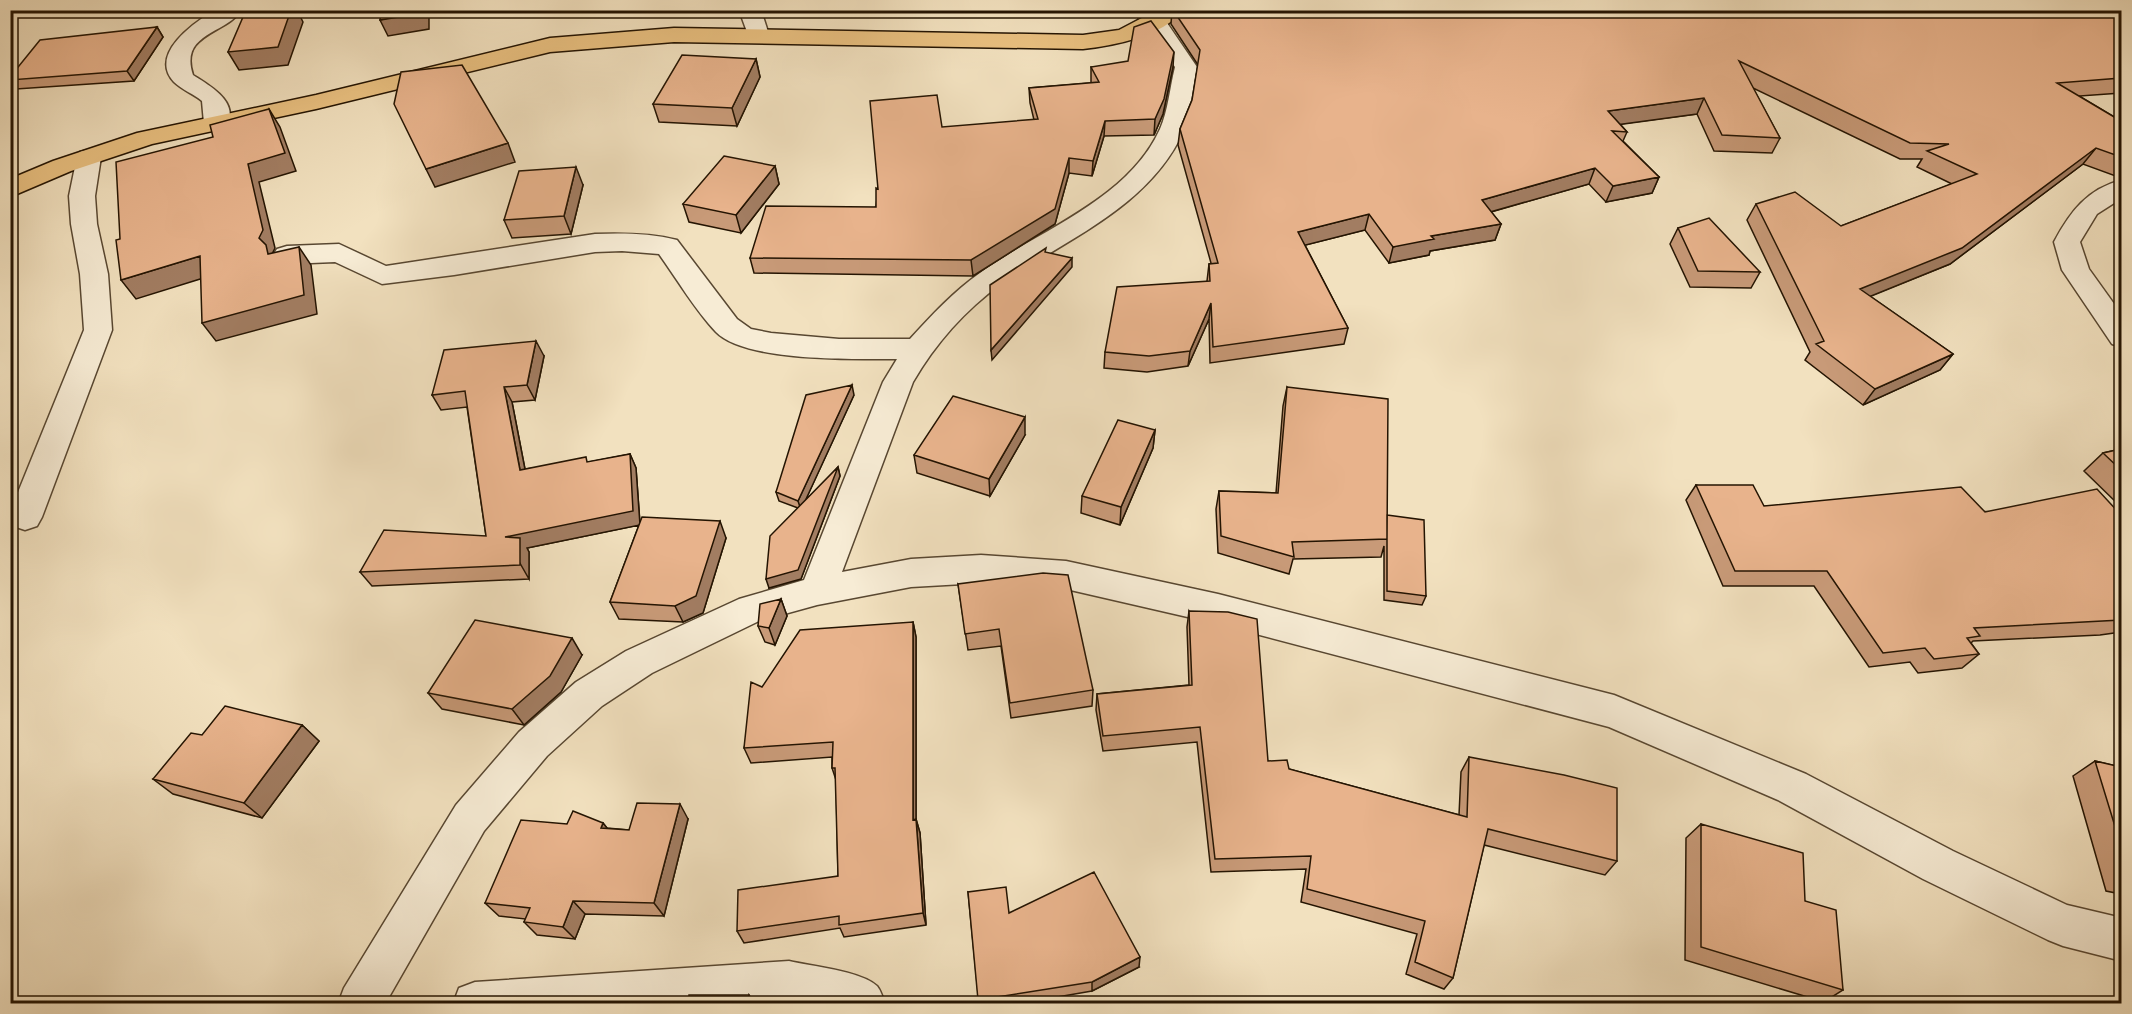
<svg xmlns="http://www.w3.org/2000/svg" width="2132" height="1014" viewBox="0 0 2132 1014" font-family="Cardo,serif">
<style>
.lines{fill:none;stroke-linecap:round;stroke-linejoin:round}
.minor-casing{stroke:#584731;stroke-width:3}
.major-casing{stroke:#241402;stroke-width:3}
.minor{fill:#f7ecd5;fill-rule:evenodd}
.major{fill:#e9c080;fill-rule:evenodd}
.wall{fill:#c89a78;stroke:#241402;stroke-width:1.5}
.shaded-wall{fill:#a27d62;stroke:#241402;stroke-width:1.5}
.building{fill:#e8b38c;stroke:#241402;stroke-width:1.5}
</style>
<rect width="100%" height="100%" fill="#f2e1bf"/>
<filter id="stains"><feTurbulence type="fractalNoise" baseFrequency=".00333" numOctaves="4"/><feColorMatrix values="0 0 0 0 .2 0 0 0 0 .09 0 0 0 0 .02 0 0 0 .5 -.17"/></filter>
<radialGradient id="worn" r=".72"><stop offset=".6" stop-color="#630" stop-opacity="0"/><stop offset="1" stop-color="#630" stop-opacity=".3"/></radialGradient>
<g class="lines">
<g class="minor-casing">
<path id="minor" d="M215,10H242C226,34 179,33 193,75C210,86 242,103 225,128L216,130L207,128L204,123L202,101C194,94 182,90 174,82C148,54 195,22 215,10Z
M739,10H761L769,35L766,40L758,42L750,40Z
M1155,15L1163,17L1197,67C1193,87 1192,112 1184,130C1150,207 1066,239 1001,284C965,310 935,344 913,382L842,572L911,559L981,555L1066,561L1218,594L1614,695L1806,774L1953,851L2067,905L2122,918V961L2063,946L2048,940L1923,879L1778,800L1609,727L1218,624L1066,589L981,583L911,587L817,605L759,621L652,673L602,706L547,756L484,831L385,1004H338L344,988L456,805L519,732L576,682L626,651L739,599L804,580L883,382L897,359C855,359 745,362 716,332C695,310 677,279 659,254L622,251L595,252L454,275L382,284L335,262L287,264L277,261L273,255L277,249L287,246L339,244L386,266L595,234C622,233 650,233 677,240L737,319L751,329L771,333L839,339H910C932,315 953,292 980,273C1039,230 1128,200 1160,129C1168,111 1170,87 1175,67L1144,22L1147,17Z
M89,150L98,152L101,157L95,196L97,224L108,274L112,330L42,517L37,526L25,530L13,526L10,512L84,330L80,274L71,224L69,196L77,157L80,152Z
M2122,180V198L2097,214L2080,242L2089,269L2122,315V347L2112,344L2062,270L2054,242C2070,212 2087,189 2122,180Z
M789,961C811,966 861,971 877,986C881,991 883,998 885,1004H453L459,988L475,982Z"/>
</g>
<g class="major-casing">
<path id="major" d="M1157,10H1182C1165,36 1112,46 1083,49L674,42L550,52L316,109L152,144L71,171L10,197V179L53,161L137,133L316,95L550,38L674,28L1083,35L1119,30Z"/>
</g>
<use href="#minor" class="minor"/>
<use href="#major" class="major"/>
</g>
<path class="wall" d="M1172,10H2121V93L2079,96L2121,121V178L2083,164L1950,264L1870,296L1953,354L1940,370L1863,405L1805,360L1810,352L1747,220L1756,204L1841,226L1952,184L1917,167L1922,159H1900L1753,88L1780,138L1772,153L1714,151L1697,114L1620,124L1627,132L1623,141L1659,177L1652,193L1606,202L1589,184L1491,212L1501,224L1495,240L1430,251L1429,255L1389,263L1365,230L1305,245L1348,328L1344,344L1210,363L1209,319L1188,366L1147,372L1104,368L1105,352L1207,281L1209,264L1211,263L1178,145L1180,129L1192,100L1198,65L1171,24Z
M157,27L163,37L134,81L16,89L10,83V77Z
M756,59L760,77L737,126L659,122L653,104Z
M1091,67H1173L1163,114L1154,135L1104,136L1092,176L1069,173L1055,224L973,276L754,273L750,258L876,207L878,189L1034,120L1030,103L1029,88L1091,83Z
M775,166L779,184L741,233L689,222L683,204Z
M583,185L571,234L512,238L504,220Z
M1678,228L1760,272L1751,288L1690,287L1670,244Z
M544,356L535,400L512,402L525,469L589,462L630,454L636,468L640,523L726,538L703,613L683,622L619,619L610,602L639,525L527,548L529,552V579L372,586L360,572L486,536L467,407L441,410L432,395Z
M1287,387L1387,517L1426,596L1422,605L1384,600V546L1381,557L1293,559L1289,574L1218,553L1216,509L1219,491L1276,493L1283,406Z
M854,395L805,501L838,467L840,476L801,579L769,588L798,508L779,501L776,492Z
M1155,430L1153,448L1120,525L1081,513L1082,496Z
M1025,435L990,496L917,473L914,455Z
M2121,449V507L2084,471L2103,453Z
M1696,485L1764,506L2121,515V632L2100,635L1973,641L1971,643L1979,654L1962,668L1918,673L1910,662L1869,667L1814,586H1723L1686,500Z
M958,584L1093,690L1092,706L1011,718L1001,646L968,650Z
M781,599L787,616L775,645L765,642L758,626Z
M1189,611L1268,761L1289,769L1459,815L1461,772L1469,757L1617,861L1605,875L1484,845L1453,978L1444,989L1406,974L1417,934L1301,902L1306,869L1211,872L1197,742L1103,751L1096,710L1097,694L1189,685L1187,627Z
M913,622L916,637V819L920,833L926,925L844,937L840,928L744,943L737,931L838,876L836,780L832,768V757L751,763L744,748L762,687Z
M582,655L561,692L524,725L442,709L428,693Z
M302,725L319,741L262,818L173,794L153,779Z
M2095,761L2121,767V894L2106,891L2073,776Z
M688,819L664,916L585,914L575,939L537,935L524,922L526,919L499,916L485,903L567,824L603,823L607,828L629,830Z
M1701,824L1805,901L1843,990L1824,1002L1685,960L1686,838Z
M968,892L1009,913L1139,967L1092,991L1017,1004H979Z"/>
<path class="shaded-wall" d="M291,10H297L303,22L288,65L239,70L228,52Z
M422,10H429V29L388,36L380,20Z
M1138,10H1152L1138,18Z
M157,27L163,37L134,81L127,71Z
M1174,52L1173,67L1163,114L1154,135L1155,119Z
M756,59L760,77L737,126L732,108Z
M1704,98L1697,114L1601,127L1608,111Z
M269,109L280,127L296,171L259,182L275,248L272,254H268L259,238L248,164Z
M1105,121L1104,136L1092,176L1093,161Z
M508,143L515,162L435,187L426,169Z
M2096,148L2083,164L1950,264L1849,305L1860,289Z
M1069,158V173L1055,224L973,276L971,260Z
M775,166L779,184L741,233L736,215Z
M576,167L583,185L571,234L564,216Z
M1595,168L1589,184L1476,216L1482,200Z
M1659,177L1652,193L1606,202L1613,186Z
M1369,214L1365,230L1294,248L1298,232Z
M1501,224L1495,240L1430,251L1429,255L1389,263L1393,247L1431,236Z
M299,247L311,265L317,314L216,341L202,323Z
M200,256L213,275L136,299L121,280Z
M1072,258V267L992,360L991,350Z
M1211,303L1209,319L1188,366L1190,351Z
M536,341L544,356L535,400L527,385Z
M1953,354L1940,370L1863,405L1875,389Z
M852,385L854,395L801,510L798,501Z
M504,387L512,402L528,485L520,470Z
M1025,417V435L990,496L989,479Z
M1155,430L1153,448L1120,525L1121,507Z
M630,454L636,468L640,525L527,548L529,552V579L505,537Z
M838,467L840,476L801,579L769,588L766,579Z
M720,521L726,538L703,613L683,622L675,606Z
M781,599L787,616L775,645L769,628Z
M913,622L916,637V833L913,820Z
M572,638L582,655L561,692L524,725L512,709Z
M302,725L319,741L262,818L244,803Z
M680,804L688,819L664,916L654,903Z
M916,819L920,833L926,925L923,913Z
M603,823L614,837L601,828Z
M573,901L585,914L575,939L563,927Z
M1140,957L1139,967L1092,991V982Z
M749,995L755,1004H748Z"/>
<path class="building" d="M246,10H291L278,47L228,52Z
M381,10H422V13L380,20Z
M1173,10H2121V78L2057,83L2121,121V157L2096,148L1962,248L1860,289L1953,354L1875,389L1816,344L1824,341L1756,204L1795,192L1841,226L1977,174L1927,151L1949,144L1910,143L1739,61L1780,138L1722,135L1704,98L1608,111L1627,132L1612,131L1659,177L1613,186L1595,168L1482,200L1501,224L1431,236L1434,239L1393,247L1369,214L1298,232L1348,328L1213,347L1211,303L1190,351L1149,356L1105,352L1117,287L1210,281L1209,264L1218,263L1180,129L1192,100L1200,50Z
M1151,21L1174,52L1164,99L1155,119L1105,121L1093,161L1069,158L1055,209L971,260L750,258L766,206L876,207V188L878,189L870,101L937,95L942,127L1038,119L1029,88L1099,82L1091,67L1128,61L1134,27Z
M157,27L127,71L10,80V77L40,40Z
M682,55L756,59L732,108L653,104Z
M462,65L508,143L426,169L394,104L401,72Z
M269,109L285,153L248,164L263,230L259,238L266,245L268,254L299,247L304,295L202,323L200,256L121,280L116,240L120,239L116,162L213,137L210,125Z
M724,156L775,166L736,215L683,204Z
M576,167L564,216L504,220L519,171Z
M1709,218L1760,272L1698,271L1678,228Z
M1046,248L1045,252L1072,258L991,350L990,285Z
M536,341L527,385L504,387L520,470L586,457L587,462L630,454L633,511L505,537L520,538V565L360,572L384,530L486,536L465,391L432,395L444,350Z
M852,385L798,501L776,492L806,395Z
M1287,387L1388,399L1387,539L1292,542L1294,557L1221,536L1219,491L1278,493Z
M953,396L1025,417L989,479L914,455Z
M1118,420L1155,430L1121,507L1082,496Z
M2121,449V470L2103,453Z
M838,467L798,570L766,579L770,536Z
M1696,485H1753L1764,506L1961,487L1985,512L2097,489L2121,515V620L1974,628L1980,636L1967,638L1979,654L1934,659L1925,648L1883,653L1827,571H1735Z
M1387,515L1424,520L1426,596L1387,591Z
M642,517L720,521L696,596L675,606L610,602Z
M1043,573L1068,575L1093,690L1010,703L999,629L965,634L958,584Z
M781,599L769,628L758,626L760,604Z
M1189,611L1228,612L1257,619L1268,761L1287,760L1289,769L1467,817L1469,757L1564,775L1617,788V861L1488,829L1453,978L1415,962L1425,921L1307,889L1311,856L1215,859L1200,727L1103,736L1097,694L1192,685Z
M475,620L572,638L550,676L512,709L428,693Z
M913,622V820L916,819L923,913L839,925V916L737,931L738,890L838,876L835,768H832L833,742L744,748L751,682L762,687L800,630Z
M225,706L302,725L244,803L153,779L191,733L202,735Z
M2095,761L2121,767V846Z
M637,803L680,804L654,903L573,901L563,927L524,922L530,908L485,903L521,820L567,824L573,811L603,823L601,828L629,830Z
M1701,824L1803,853L1805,901L1836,910L1843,990L1701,947Z
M1094,872L1140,957L1092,982L978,1000L968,892L1006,887L1009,913Z
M689,995H749L748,1004H689Z
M1123,998L1126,1004H1113Z"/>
<rect width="2132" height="1014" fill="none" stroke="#f2e1bf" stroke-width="36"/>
<rect x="12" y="12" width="2108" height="990" fill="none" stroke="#241402" stroke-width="3"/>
<rect x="18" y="18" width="2096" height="978" fill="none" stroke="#241402" stroke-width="1.5"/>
<rect width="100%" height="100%" filter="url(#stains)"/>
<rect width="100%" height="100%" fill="url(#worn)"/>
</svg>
